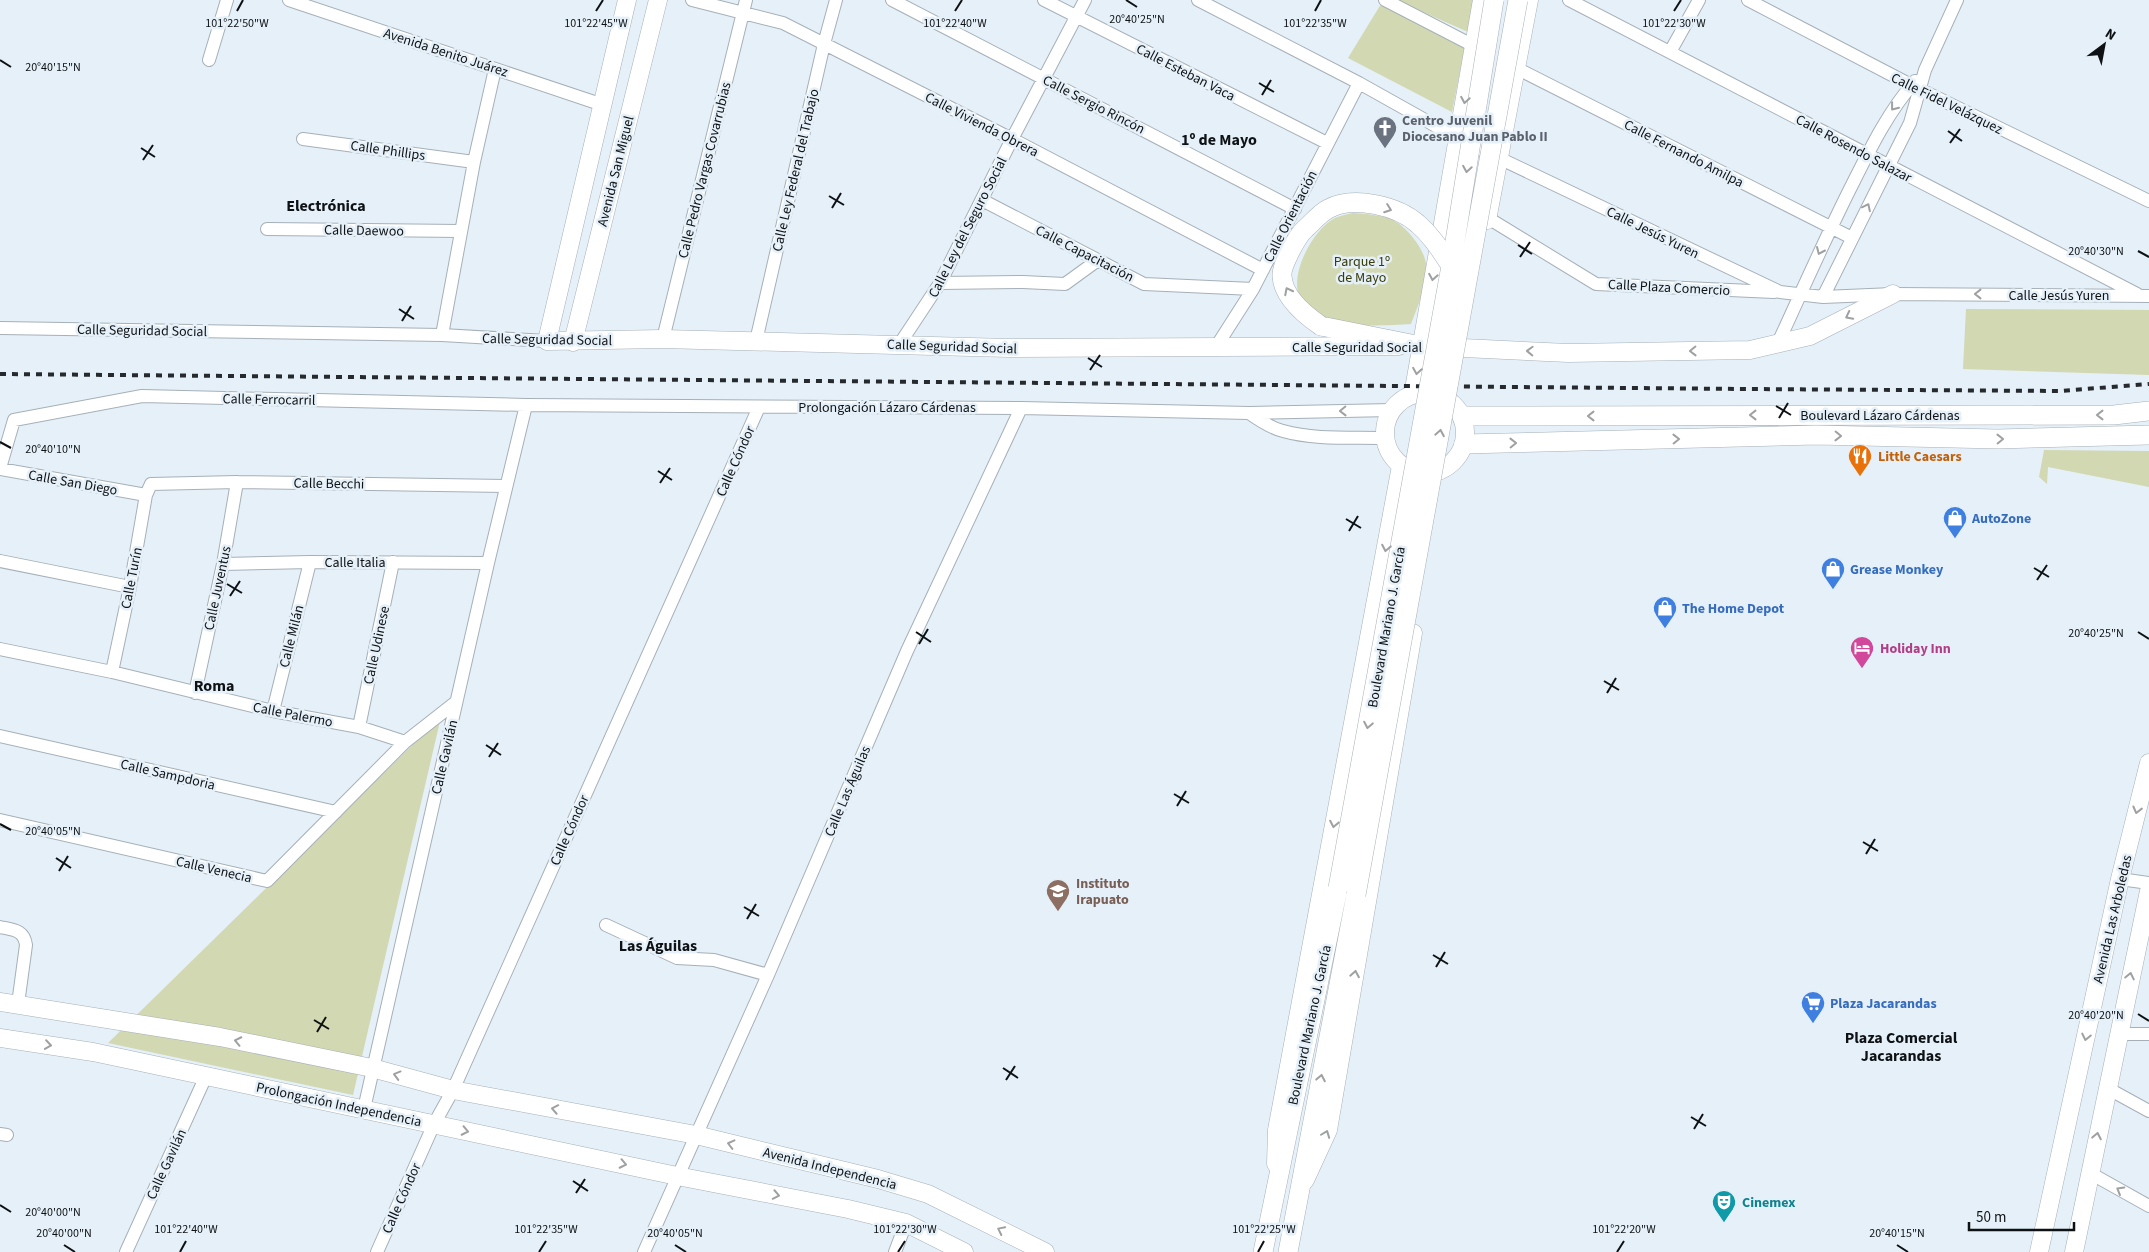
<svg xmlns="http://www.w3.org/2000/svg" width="2149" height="1252" viewBox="0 0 2149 1252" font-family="'Source Sans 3',sans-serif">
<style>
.green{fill:#d2d8b1}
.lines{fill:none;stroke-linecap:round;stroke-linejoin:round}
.street-casing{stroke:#a6b0b8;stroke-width:14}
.secondary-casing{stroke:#a6b0b8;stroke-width:19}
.primary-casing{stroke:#a6b0b8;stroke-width:20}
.street{stroke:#fff;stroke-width:12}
.secondary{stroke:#fff;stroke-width:18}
.primary{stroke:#fff;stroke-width:19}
.rail{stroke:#262a2e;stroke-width:4;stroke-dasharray:6 6;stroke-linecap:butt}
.primary-bridge-casing{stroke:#a6b0b8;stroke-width:20;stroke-linecap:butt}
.primary-bridge{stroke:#fff;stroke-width:19}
.oneway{stroke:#9fa0a1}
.ticks{fill:none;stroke:#0e1215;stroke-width:2}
.labels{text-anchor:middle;stroke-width:5;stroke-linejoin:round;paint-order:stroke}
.street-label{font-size:14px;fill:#0e1215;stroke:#e5f0f8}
.worship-label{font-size:14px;font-weight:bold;fill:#5b616d;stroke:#e5f0f8;text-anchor:start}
.park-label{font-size:14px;fill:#383c0c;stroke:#e5f0f8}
.food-label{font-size:14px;font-weight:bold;fill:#c56008;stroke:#e5f0f8;text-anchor:start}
.shop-label{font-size:14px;font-weight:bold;fill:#366cbe;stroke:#e5f0f8;text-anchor:start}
.hotel-label{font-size:14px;font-weight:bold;fill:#b23c85;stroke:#e5f0f8;text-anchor:start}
.education-label{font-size:14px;font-weight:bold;fill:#785e54;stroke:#e5f0f8;text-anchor:start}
.culture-label{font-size:14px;font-weight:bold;fill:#0d838f;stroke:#e5f0f8;text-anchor:start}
.quarter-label{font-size:16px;font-weight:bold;fill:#0e1215;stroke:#e5f0f8}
.ticks-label{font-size:12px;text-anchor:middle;fill:#0e1215;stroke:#e5f0f8;stroke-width:5;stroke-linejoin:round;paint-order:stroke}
</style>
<rect width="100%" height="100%" fill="#e5f0f8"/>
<path class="green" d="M1396,0H1474L1468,32Z
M1381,4L1465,46L1452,112L1348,58Z
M1353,213C1367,214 1386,215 1398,223C1410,232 1424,249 1426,264C1429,280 1417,309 1411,324C1394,325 1342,328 1328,321C1321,317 1305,307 1301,300C1287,277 1313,229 1335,218C1340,216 1347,214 1353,213Z
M1966,309L2149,310V375L1963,369Z
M2044,450L2149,451V487L2048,467L2047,484L2039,477Z
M441,717L353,1095L108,1043Z"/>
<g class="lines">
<g class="street-casing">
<path id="street" d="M289,0L603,105
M692,0L783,23L1012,139L1263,270
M892,0L1295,209
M1044,0L1327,143
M1198,0L1359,83L1459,139L1780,292L1823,297L1893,294L2149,296
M1385,0L1474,46
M1569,0L2137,294
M1748,0L1911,85L2149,201
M1670,52L1699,0
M209,60L227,0
M1516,68L1852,238
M303,139L474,162
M982,200L1144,284L1253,289
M1488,218L1596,284L1774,292
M267,229L461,231
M940,283L1023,282L1065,284L1098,260
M1823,297L1910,123L1925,70L1957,0
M0,328L442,335L547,341
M442,335L474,162L495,69
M663,339L746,0
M756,341L824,44L836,0
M1778,343C1803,289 1827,234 1854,181C1872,145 1889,111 1915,81
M899,345L940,283L1012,139L1085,0
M1216,347L1253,289L1359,83
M1249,413C1259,420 1271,428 1283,431C1315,440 1352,437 1385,438
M0,468L14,420L142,396L526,405L1021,408L1249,413L1392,410
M0,469L146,495
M0,561L130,587
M223,564L310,562L488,563
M0,649L112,672L273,711L359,727L405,742
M112,672L130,587L146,495L151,484L237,482L506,486
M195,693L223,564L237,482
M273,711L310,562
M359,727L393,562
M0,736L336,812
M0,820L267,881L405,742L456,702
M2120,879L2149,883
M606,925L677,958L714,960L768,975
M0,927C14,930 24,930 26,945L18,1004
M2118,1034H2149
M2107,1088L2149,1111
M364,1109L488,563L526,405
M0,1134L7,1135
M2090,1173L2149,1206
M126,1252L206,1076
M377,1252L434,1124L453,1090L759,407
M644,1252L768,975L907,651L1021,408
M895,1252L906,1223"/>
</g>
<g class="secondary-casing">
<path id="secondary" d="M627,0L547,341L663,339L1009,348L1399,346
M1487,220L1529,0
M573,342L658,0
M1442,347L1568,353L1750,350L1810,336L1893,294
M1385 433a40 40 0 1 1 80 0a40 40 0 1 1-80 0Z
M1413,395L1482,0
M0,1002L220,1037L372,1068L453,1090L696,1135L878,1179L928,1194L1045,1252
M0,1038L93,1052L677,1176L848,1209L906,1223L964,1252
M1276,1164L1277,1130L1401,466
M1305,1180L1328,1130L1413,633
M2039,1252L2120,879L2149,763
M2074,1252L2149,891"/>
</g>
<g class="primary-casing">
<path id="primary" d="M1321,326L1421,346
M1462,416L2114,415L2149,411
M1464,444L1816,435L1998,439L2149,435
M1263,1252L1338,888
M1288,1252L1356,895"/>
</g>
<use href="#street" class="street"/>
<use href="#secondary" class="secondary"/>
<use href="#primary" class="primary"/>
<path class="rail" d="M0,374L1747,389L2060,391L2149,384"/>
<g class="primary-bridge-casing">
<path id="primary-bridge" d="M1321,326C1305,315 1283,297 1282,276C1281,266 1297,236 1305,229C1312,223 1320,213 1328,209C1353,195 1398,206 1418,224C1432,236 1441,251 1451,266
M1338,888L1451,266L1494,0
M1356,895L1518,0"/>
</g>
<use href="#primary-bridge" class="primary-bridge"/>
</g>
<defs><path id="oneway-chevron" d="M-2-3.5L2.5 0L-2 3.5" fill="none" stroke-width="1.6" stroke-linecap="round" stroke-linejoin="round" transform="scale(1.25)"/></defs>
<g class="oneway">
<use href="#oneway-chevron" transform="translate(1465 100) rotate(100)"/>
<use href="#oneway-chevron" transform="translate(1894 107) rotate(128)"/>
<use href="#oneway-chevron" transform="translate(1467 169) rotate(99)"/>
<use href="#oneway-chevron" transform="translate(1867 207) rotate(-64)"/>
<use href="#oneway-chevron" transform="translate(1388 209) rotate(20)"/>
<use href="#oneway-chevron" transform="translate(1820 251) rotate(114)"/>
<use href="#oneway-chevron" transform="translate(1433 277) rotate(100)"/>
<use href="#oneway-chevron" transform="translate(1288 291) rotate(-117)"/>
<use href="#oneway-chevron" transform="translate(1978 294) rotate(-180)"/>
<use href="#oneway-chevron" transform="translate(1849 316) rotate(153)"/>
<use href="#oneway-chevron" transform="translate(1530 351) rotate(-178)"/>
<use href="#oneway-chevron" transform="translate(1693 351) rotate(179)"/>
<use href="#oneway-chevron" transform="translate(1417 371) rotate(99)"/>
<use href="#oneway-chevron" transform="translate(1343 411) rotate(179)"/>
<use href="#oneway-chevron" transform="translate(1753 415) rotate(180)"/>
<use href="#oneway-chevron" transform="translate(2100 415) rotate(180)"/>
<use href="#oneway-chevron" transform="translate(1591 416) rotate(180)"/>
<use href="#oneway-chevron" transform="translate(1440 433) rotate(-80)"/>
<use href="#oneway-chevron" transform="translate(1838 436) rotate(1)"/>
<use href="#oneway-chevron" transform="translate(1676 439) rotate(-1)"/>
<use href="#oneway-chevron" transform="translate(2000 439) rotate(-1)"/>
<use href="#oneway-chevron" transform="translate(1513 443) rotate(-1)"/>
<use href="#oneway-chevron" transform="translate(1386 548) rotate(101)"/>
<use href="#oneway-chevron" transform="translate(1368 725) rotate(101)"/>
<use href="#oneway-chevron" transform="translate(2137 810) rotate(104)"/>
<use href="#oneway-chevron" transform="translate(1334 824) rotate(101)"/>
<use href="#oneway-chevron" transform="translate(1355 974) rotate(-80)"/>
<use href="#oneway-chevron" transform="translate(2130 976) rotate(-78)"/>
<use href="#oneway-chevron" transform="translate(2086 1037) rotate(102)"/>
<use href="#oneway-chevron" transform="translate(238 1041) rotate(-168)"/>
<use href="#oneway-chevron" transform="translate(48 1045) rotate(8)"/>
<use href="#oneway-chevron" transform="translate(397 1075) rotate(-165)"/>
<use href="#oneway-chevron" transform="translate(1321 1078) rotate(-79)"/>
<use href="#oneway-chevron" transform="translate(555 1109) rotate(-169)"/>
<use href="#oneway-chevron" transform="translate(465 1131) rotate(12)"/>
<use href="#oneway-chevron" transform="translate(1326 1134) rotate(-69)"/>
<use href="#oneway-chevron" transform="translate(2097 1136) rotate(-79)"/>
<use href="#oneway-chevron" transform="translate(731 1144) rotate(-166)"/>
<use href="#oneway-chevron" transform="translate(623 1164) rotate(12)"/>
<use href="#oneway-chevron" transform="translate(2120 1190) rotate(-150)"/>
<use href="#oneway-chevron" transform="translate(776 1195) rotate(11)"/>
<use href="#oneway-chevron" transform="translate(1001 1230) rotate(-154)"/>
</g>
<path class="ticks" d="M1126,0L1137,7M237,11L243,0M596,11L603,0M955,11L962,0M1315,11L1321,0M1674,11L1681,0M0,60L11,67M1259,83L1274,92M1262,95L1271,80M1948,131L1962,141M1950,143L1960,129M141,148L155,157M143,160L153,145M829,196L844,205M832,208L841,193M1518,245L1532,254M2138,251L2149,257M1520,257L1530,242M399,309L414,319M402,321L411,306M1088,358L1102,367M1090,370L1100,355M1776,406L1791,415M1779,418L1788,403M0,442L11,448M658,471L672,480M660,483L670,468M1346,519L1361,528M1349,531L1358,516M2034,568L2049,577M2037,580L2047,565M227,584L242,593M230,596L240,581M916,632L931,642M2138,632L2149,639M919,644L928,629M1604,681L1619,690M1607,693L1616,678M486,745L501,755M489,757L498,743M1174,794L1189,803M1177,806L1186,791M0,824L11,830M1863,842L1878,851M1866,854L1875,839M56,858L71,868M59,871L68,856M744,907L759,916M747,919L756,904M1433,955L1448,964M1436,967L1445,952M2138,1014L2149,1021M314,1020L329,1029M317,1032L326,1017M1003,1068L1018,1078M1006,1080L1015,1066M1691,1117L1706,1126M1694,1129L1703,1114M573,1181L588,1191M576,1193L585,1179M0,1205L11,1212M64,1245L75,1252M675,1245L686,1252M1897,1245L1908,1252M180,1252L186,1241M539,1252L546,1241M898,1252L905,1241M1258,1252L1264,1241M1617,1252L1624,1241"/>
<defs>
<g id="church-pin" transform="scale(1.25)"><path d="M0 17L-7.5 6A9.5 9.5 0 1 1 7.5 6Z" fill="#6b7280" stroke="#e5f0f8"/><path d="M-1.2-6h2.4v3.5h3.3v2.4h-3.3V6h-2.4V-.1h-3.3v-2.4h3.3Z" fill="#fff"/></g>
<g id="restaurant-pin" transform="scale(1.25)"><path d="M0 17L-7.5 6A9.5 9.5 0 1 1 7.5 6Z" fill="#e8710a" stroke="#e5f0f8"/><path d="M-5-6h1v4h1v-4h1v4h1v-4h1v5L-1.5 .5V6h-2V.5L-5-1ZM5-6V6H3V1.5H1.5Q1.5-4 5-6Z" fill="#fff"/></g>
<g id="shop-pin" transform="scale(1.25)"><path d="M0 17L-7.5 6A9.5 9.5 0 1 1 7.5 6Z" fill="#3f7fe0" stroke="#e5f0f8"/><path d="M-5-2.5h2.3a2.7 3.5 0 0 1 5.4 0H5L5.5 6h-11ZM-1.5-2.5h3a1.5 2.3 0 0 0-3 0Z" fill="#fff"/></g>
<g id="hotel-pin" transform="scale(1.25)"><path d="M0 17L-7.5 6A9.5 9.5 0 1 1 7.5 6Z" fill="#d1479c" stroke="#e5f0f8"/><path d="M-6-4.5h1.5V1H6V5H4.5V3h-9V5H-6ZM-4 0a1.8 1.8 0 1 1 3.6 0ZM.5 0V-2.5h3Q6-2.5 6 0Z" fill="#fff"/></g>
<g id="school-pin" transform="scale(1.25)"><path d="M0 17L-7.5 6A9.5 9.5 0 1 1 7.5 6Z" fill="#8d6e63" stroke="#e5f0f8"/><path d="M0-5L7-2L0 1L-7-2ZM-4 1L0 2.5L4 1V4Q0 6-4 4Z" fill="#fff"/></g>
<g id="supermarket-pin" transform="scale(1.25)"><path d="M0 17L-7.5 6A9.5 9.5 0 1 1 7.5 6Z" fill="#3f7fe0" stroke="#e5f0f8"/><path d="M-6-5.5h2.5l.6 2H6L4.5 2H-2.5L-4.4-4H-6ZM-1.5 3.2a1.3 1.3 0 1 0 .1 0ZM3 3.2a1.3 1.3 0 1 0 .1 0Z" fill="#fff"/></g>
<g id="theatre-pin" transform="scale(1.25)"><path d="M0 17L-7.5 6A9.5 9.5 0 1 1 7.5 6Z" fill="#0f9aa8" stroke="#e5f0f8"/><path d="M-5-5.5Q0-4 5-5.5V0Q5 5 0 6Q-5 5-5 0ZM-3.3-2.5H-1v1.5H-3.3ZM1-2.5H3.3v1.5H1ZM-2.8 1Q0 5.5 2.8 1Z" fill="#fff"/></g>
</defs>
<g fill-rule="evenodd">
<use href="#church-pin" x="1385" y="128"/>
<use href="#restaurant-pin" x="1860" y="456"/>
<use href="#shop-pin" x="1955" y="518"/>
<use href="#shop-pin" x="1833" y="569"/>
<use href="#shop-pin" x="1665" y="608"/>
<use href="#hotel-pin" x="1862" y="648"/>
<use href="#school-pin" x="1058" y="891"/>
<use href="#supermarket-pin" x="1813" y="1003"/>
<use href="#theatre-pin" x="1724" y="1202"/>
</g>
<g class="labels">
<g class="street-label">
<text transform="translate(446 52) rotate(18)" y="5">Avenida Benito Juárez</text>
<text transform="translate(1186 72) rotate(27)" y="5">Calle Esteban Vaca</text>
<text transform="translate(1947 103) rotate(26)" y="5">Calle Fidel Velázquez</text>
<text transform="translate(1094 104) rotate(27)" y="5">Calle Sergio Rincón</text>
<text transform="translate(982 124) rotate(27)" y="5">Calle Vivienda Obrera</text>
<text transform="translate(1854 148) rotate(28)" y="5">Calle Rosendo Salazar</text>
<text transform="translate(388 150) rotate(8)" y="5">Calle Phillips</text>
<text transform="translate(1684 153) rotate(27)" y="5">Calle Fernando Amilpa</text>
<text transform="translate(704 170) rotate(-76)" y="5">Calle Pedro Vargas Covarrubias</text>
<text transform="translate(795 170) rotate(-77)" y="5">Calle Ley Federal del Trabajo</text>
<text transform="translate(615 171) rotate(-76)" y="5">Avenida San Miguel</text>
<text transform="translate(1290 216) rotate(-63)" y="5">Calle Orientación</text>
<text transform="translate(967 227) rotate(-63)" y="5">Calle Ley del Seguro Social</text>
<text transform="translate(364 230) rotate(1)" y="5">Calle Daewoo</text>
<text transform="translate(1653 232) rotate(26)" y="5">Calle Jesús Yuren</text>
<text transform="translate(1085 253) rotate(27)" y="5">Calle Capacitación</text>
<text transform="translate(1669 287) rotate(3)" y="5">Calle Plaza Comercio</text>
<text x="2059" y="300">Calle Jesús Yuren</text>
<text transform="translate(142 330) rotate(1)" y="5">Calle Seguridad Social</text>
<text transform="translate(547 339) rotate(1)" y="5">Calle Seguridad Social</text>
<text transform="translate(952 346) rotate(2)" y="5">Calle Seguridad Social</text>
<text x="1357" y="352">Calle Seguridad Social</text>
<text transform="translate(269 399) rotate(1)" y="5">Calle Ferrocarril</text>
<text x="887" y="412">Prolongación Lázaro Cárdenas</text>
<text x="1880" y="420">Boulevard Lázaro Cárdenas</text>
<text transform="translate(735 461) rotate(-66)" y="5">Calle Cóndor</text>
<text transform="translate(73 482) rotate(10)" y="5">Calle San Diego</text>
<text transform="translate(329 483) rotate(1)" y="5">Calle Becchi</text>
<text x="355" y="567">Calle Italia</text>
<text transform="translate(131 578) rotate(-79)" y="5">Calle Turín</text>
<text transform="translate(217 588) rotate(-78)" y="5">Calle Juventus</text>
<text transform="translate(1386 627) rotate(-80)" y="5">Boulevard Mariano J. García</text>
<text transform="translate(291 636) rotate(-76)" y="5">Calle Milán</text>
<text transform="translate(376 645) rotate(-78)" y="5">Calle Udinese</text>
<text transform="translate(293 714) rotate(11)" y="5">Calle Palermo</text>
<text transform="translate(444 757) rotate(-77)" y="5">Calle Gavilán</text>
<text transform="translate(168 774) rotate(13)" y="5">Calle Sampdoria</text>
<text transform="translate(847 791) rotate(-67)" y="5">Calle Las Águilas</text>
<text transform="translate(569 830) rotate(-66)" y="5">Calle Cóndor</text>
<text transform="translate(214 869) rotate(13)" y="5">Calle Venecia</text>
<text transform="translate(2112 919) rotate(-77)" y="5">Avenida Las Arboledas</text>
<text transform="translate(1309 1025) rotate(-78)" y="5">Boulevard Mariano J. García</text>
<text transform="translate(339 1104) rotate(12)" y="5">Prolongación Independencia</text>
<text transform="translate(166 1164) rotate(-65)" y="5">Calle Gavilán</text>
<text transform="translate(830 1168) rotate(14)" y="5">Avenida Independencia</text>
<text transform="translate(401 1198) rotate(-66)" y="5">Calle Cóndor</text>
</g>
<g class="worship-label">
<text x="1402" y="125">Centro Juvenil<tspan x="1402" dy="16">Diocesano Juan Pablo II</tspan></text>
</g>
<g class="park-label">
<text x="1362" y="266">Parque 1º<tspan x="1362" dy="16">de Mayo</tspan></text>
</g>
<g class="food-label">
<text x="1878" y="461">Little Caesars</text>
</g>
<g class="shop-label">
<text x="1972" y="523">AutoZone</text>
<text x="1850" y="574">Grease Monkey</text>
<text x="1682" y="613">The Home Depot</text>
<text x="1830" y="1008">Plaza Jacarandas</text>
</g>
<g class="hotel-label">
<text x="1880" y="653">Holiday Inn</text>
</g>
<g class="education-label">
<text x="1076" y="888">Instituto<tspan x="1076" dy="16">Irapuato</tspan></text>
</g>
<g class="culture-label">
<text x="1742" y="1207">Cinemex</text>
</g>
<g class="quarter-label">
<text x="1219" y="145">1º de Mayo</text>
<text x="326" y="211">Electrónica</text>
<text x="214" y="691">Roma</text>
<text x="658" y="951">Las Águilas</text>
<text x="1901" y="1043">Plaza Comercial<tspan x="1901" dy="18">Jacarandas</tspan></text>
</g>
</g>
<g class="ticks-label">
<text x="1137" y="23">20°40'25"N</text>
<text x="237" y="27">101°22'50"W</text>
<text x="596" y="27">101°22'45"W</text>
<text x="955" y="27">101°22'40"W</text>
<text x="1315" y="27">101°22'35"W</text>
<text x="1674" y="27">101°22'30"W</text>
<text x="53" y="71">20°40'15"N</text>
<text x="2096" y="255">20°40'30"N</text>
<text x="53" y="453">20°40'10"N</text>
<text x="2096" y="637">20°40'25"N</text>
<text x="53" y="835">20°40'05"N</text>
<text x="2096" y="1019">20°40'20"N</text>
<text x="53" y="1216">20°40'00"N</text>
<text x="186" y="1233">101°22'40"W</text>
<text x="546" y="1233">101°22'35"W</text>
<text x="905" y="1233">101°22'30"W</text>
<text x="1264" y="1233">101°22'25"W</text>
<text x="1624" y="1233">101°22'20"W</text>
<text x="64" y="1237">20°40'00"N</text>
<text x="675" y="1237">20°40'05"N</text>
<text x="1897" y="1237">20°40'15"N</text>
</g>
<g transform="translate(2104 45) rotate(32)" stroke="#e5f0f8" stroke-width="4" paint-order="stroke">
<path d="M0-4L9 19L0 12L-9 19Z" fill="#0e1215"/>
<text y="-8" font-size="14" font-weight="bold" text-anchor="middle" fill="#0e1215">N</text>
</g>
<path d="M1969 1222v8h105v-8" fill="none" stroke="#0e1215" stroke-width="2.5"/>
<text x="1976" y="1222" font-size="15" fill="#0e1215" stroke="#e5f0f8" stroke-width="4" paint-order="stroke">50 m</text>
</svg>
